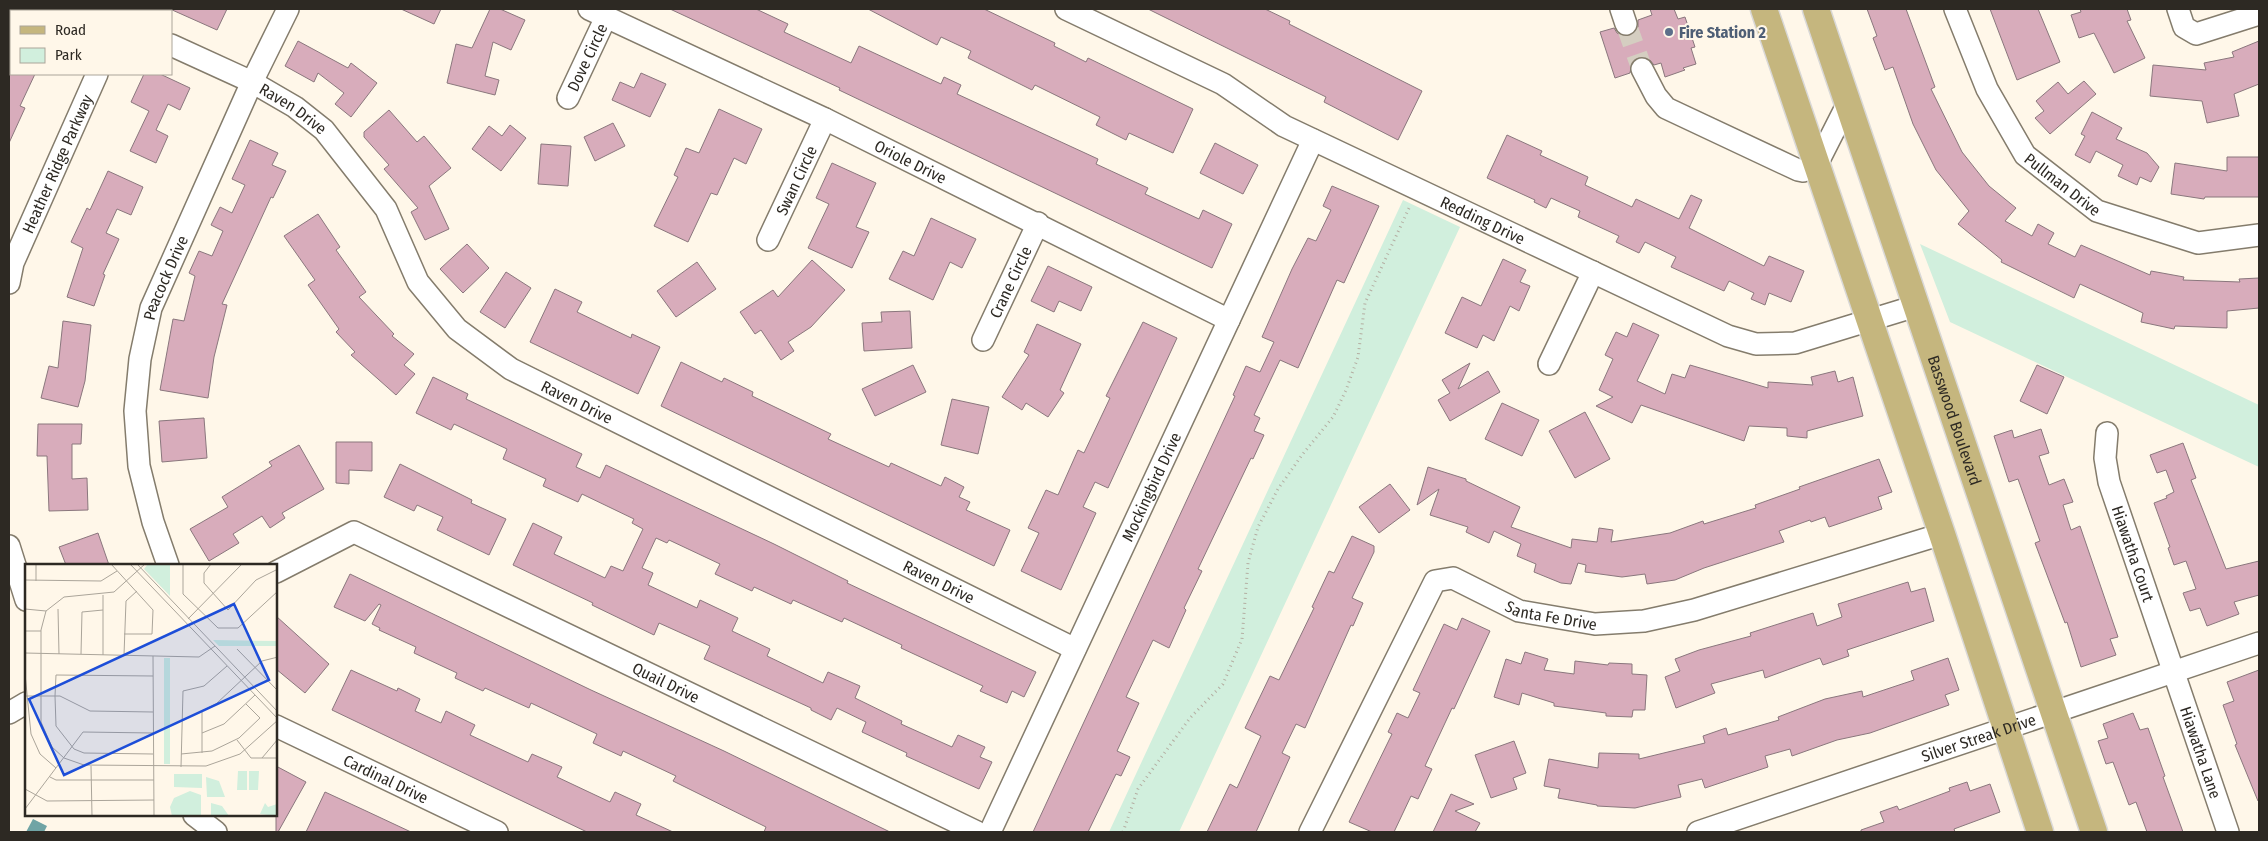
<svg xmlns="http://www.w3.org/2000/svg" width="2268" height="841" viewBox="0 0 2268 841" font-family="'Fira Sans Condensed',sans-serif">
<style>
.green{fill:#d1efdd}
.water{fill:#70a4a5}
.building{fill:#d8acbb;stroke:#8a777d}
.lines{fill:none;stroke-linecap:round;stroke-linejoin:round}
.minor-tunnel{stroke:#d5cec1;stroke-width:21;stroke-dasharray:21 11;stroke-linecap:butt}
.minor-casing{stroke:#847c6c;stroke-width:24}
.major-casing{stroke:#d9d8d7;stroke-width:29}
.path{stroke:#b4aea2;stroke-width:3;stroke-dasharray:1 4;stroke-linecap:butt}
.minor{stroke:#fff;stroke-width:21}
.major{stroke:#c5b67e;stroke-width:26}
.service-dot{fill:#5c6f8a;stroke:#fff7e9;stroke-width:2}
.labels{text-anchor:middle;stroke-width:4;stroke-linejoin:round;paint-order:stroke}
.service-label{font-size:16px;font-weight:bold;fill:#4e5e75;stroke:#fff7e9;text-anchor:start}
.street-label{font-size:16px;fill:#2d2923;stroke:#fff7e9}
.inset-road{fill:none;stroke:#aba59a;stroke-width:1}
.view{fill:#1d4ed8;fill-opacity:0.15;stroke:#1d4ed8;stroke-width:2.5}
.inset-edge{fill:none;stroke:#2d2923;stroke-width:2.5}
</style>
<rect width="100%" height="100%" fill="#fff7e9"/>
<path class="green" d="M1403,200L1460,227L1179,832H1109Z
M1920,244L2259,405V467L1950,322Z"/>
<path class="water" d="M33,819L47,826L44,832H26Z"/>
<path class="building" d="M170,9H227L217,30Z
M401,9H441L434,24Z
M490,9H500L525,20L511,50L493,42L485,76L499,80L495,95L447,83L456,44L472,48Z
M670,9H756L788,24L784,32L851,63L859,46L941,84L944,77L961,85L957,94L1098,159L1096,164L1148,188L1145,194L1199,219L1203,210L1232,224L1212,268L839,90L840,88Z
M868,9H984L1055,43L1054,46L1086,62L1088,58L1193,109L1173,153L1129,133L1126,140L1096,125L1100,117L1035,85L1032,90L968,58L971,51L941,37L937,45Z
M1148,9H1265L1290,21L1289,24L1422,91L1398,140L1324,102L1326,97Z
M1650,9H1674L1678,19L1685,17L1695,47L1691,48L1696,64L1683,68L1685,70L1665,77L1661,63L1654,65L1649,59L1642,57L1632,62L1630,73L1615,78L1600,32L1614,28L1617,33L1623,36H1630L1638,27V20L1652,15Z
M1867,9H1906L1935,87L1931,89L1962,152L1989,186L2016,208L2005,221L2032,236L2038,224L2054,233L2048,244L2075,257L2081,245L2150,275L2151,271L2184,277L2183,280L2240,282L2239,279L2259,278V308L2227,311V328L2175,326L2174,329L2141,322L2143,313L2080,284L2074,298L2001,262L2002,260L1958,224L1969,211L1936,170L1913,124L1893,67L1885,70L1873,38L1877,36Z
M1990,9H2038L2060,62L2017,80Z
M2080,9H2127L2131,20L2127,21L2145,58L2114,73L2094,33L2079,38L2071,15L2081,12Z
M298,41L348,68L351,63L377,83L351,117L335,104L344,93L318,73L314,82L285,66Z
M2259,41V84L2234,94L2239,116L2207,123L2202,101L2150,96L2153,65L2206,70L2204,63L2234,57L2232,52Z
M641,73L666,84L650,117L612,100L620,82L634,88Z
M9,74H35L20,106L25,108L9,143Z
M144,74H160L190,88L180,110L168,104L156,130L168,136L156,163L130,151L149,111L131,102Z
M2084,81L2096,94L2050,134L2035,118L2044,111L2036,101L2058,82L2068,94Z
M719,109L762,129L746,164L734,158L717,195L711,193L688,242L654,226L678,177L674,175L686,148L699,153Z
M389,110L417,142L424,136L451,168L429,186L449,229L425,240L411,212L418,208L384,169L389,165L364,137V132Z
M2092,112L2122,128L2116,139L2147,153L2159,167L2151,182L2140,177L2137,185L2118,176L2123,165L2096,151L2090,163L2075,155L2085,136L2081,134Z
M613,123L625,146L595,161L584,137Z
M510,125L526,138L501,171L472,149L489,126L502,136Z
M1507,135L1542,151L1540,155L1588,177L1585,185L1632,207L1636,199L1679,219L1691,195L1702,200L1689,228L1764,266L1769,256L1804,271L1791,302L1769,293L1765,305L1751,299L1754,293L1729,281L1724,291L1671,267L1676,257L1645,242L1639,253L1616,242L1619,236L1578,217L1580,211L1551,198L1546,208L1534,202L1535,200L1487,178Z
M250,140L278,153L272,165L286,171L273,198L271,197L222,304L227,305L214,357L208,398L160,390L173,319L184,321L195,276L189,273L199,251L212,256L223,231L211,225L220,207L232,213L245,185L232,179Z
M1215,143L1258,165L1243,194L1200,173Z
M541,144L571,146L568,186L538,184Z
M2227,157H2259V197H2205L2204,199L2171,194L2175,163L2227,171Z
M832,163L876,183L856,227L869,232L852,268L808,248L829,204L816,198Z
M108,171L143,187L131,215L117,209L106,233L119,239L103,274L105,275L94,306L67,297L83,248L71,242L87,208L90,210Z
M1332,186L1379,206L1344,283L1337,280L1298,368L1280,360L1254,415L1260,418L1254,431L1264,435L1253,459L1251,458L1198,569L1202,571L1184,608L1186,610L1169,648L1153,640L1126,697L1139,703L1117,751L1130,757L1121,776L1116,774L1088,832H1033L1235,396L1233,395L1246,366L1260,372L1274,342L1262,337L1292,269L1308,238L1316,241L1331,210L1323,206Z
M318,214L340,247L336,250L366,292L359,297L394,334L392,336L414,354L404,365L415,374L396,395L351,355L355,352L336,332L339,329L308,285L315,280L284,236Z
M931,218L976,239L962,268L950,262L933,300L889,279L903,251L914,256Z
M467,244L489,268L463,293L440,269Z
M1503,259L1526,270L1520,282L1530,286L1519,311L1510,306L1494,341L1483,335L1477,348L1445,333L1462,297L1481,306Z
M812,260L845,290L811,327L788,342L794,351L781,360L761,330L755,334L740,312L773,290L778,297Z
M697,262L716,289L676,317L657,291Z
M1048,266L1092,287L1081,311L1059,301L1054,312L1031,301Z
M506,272L531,288L505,328L480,312Z
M555,289L582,302L577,312L631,338L632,334L660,347L638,394L530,342Z
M910,311L912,348L864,351L862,323L882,322L881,312Z
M63,321L91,325L85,381L78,407L41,398L49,366L58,368Z
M1143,322L1177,338L1108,488L1095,482L1083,507L1096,513L1061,590L1021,571L1039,533L1028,528L1046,490L1058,495L1078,450L1084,453L1110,398L1106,396Z
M1633,323L1659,335L1637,381L1665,394L1672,374L1685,378L1690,365L1768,388V382L1813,385L1811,377L1835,371L1838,382L1853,377L1863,416L1807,431V438L1787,436V428L1749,426L1744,441L1641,405L1632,423L1596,406L1613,397L1599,390L1613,359L1605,355L1616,332L1627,337Z
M1037,324L1081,344L1060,390L1064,393L1048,417L1026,403L1022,410L1002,397L1029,355L1024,352Z
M681,362L722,382L724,378L753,392L752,396L831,434L828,439L889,467L891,463L941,486L945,477L964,487L959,497L970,502L966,510L1010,530L994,566L661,406Z
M1470,363L1458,389L1488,371L1500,392L1450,421L1438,400L1450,393L1442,380Z
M913,365L926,392L875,416L862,389Z
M2037,365L2064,377L2047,414L2020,401Z
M433,377L468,394L466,399L582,454L576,467L600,478L606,465L774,544L848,581L847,583L1036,672L1024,697L1012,691L1007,703L980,691L983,686L901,648L902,645L844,618L842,622L793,600L791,604L754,587L752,591L715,574L720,564L669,540L667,543L656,538L642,568L653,573L648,585L697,608L700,600L738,618L732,631L770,649L767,656L823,683L828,672L860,686L855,698L902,721L901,724L952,747L958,735L985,747L980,757L992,762L979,789L906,756L907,753L862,732L866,722L837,708L831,720L811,710V708L704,659L710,646L659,623L654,635L592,605L593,603L513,565L533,523L562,537L554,554L605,578L611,566L623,571L643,529L632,523L634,519L582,494L578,502L543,486L546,479L503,459L507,449L454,424L451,430L416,413Z
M952,399L989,407L978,454L941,445Z
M1502,403L1539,420L1522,456L1485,439Z
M1585,412L1610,459L1575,478L1549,431Z
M204,418L207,458L162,462L159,421Z
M38,424H82L81,444H72V479L87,478L88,510L49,511L47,456H37Z
M2041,429L2049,453L2039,456L2049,485L2064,479L2073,502L2063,505L2071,530L2080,526L2118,637L2110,639L2116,655L2081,667L2067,622L2065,623L2035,543L2040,541L2018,479L2009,482L1994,436L2012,430L2014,438Z
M336,442H372V471L349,470V484L336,483Z
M2183,443L2196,478L2191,480L2226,569L2259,561V595L2234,602L2239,614L2207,626L2200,608L2190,611L2183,593L2196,589L2186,561L2174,565L2168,548L2170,547L2154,503L2167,498L2166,496L2174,492L2166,470L2157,473L2150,455Z
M299,445L324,489L282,513L285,518L270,528L262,516L233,534L239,543L209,561L190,529L228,507L222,497L272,466L269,462Z
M1879,459L1892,492L1878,497L1882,509L1829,527L1825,517L1811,522L1810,520L1779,531L1784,542L1704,568L1675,580L1647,584L1645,574L1622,577L1585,572L1586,565L1578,563L1571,584L1561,583L1534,572L1536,564L1517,556L1521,544L1494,531L1489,543L1466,532L1468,527L1430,515L1439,489L1417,505L1428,467L1466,479V481L1520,507L1511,527L1571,548L1572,539L1597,542L1599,528L1613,530L1611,542L1670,533L1703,521L1704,524L1756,508L1755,505L1800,489L1799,487Z
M400,464L472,500L471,503L506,519L489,555L437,530L443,517L417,505L414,511L384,497Z
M1390,484L1410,510L1379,533L1359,507Z
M98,533L109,565H66L59,547Z
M1352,536L1374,546V552L1352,598L1363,603L1353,626L1351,625L1305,728L1296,724L1282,753L1290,757L1256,832H1207L1230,784L1237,788L1261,736L1245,728L1270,676L1279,680L1314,608L1312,607L1329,571L1334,573Z
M350,574L591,690L724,751L890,832H764L766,827L673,781L676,776L623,751L621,756L593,743L597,734L531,703L529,708L485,688L483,691L455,678L457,673L414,653L416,647L379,630L380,628L372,624L381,605L379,604L365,621L334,607Z
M1908,582L1911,592L1925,588L1934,621L1847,650L1849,656L1823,665L1820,658L1765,678L1763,670L1711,684L1715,693L1676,708L1665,677L1680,671L1675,659L1699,650L1751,636L1750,633L1813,613L1817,626L1842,617L1838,604Z
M276,616L329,664L305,693L276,669Z
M1462,618L1490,631L1454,709L1452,708L1425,766L1432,769L1418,799L1411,796L1394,832H1372L1349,822L1392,734L1388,732L1397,713L1408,718L1420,693L1413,690L1444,624L1457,630Z
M1525,652L1548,659L1544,670L1574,674L1575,661L1608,665L1609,663L1632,664V674L1647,675L1645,710H1633L1632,717L1606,716V713L1554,706V703L1522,693L1519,705L1494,697L1506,659L1521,664Z
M1948,658L1959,690L1945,695L1949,705L1870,733L1837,740L1792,756L1790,749L1765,756L1768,767L1705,788L1702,779L1678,785L1681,797L1635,808L1597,806V805L1558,798L1560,789L1544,786L1549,759L1598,768L1599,753L1639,754V759L1705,743L1703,736L1726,728L1728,735L1779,720L1778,717L1825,699L1862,691L1863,697L1914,680L1911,671Z
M351,670L397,691L398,688L420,699L415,711L441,723L446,711L475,725L470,735L528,762L532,754L562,767L557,777L610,802L615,792L641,804L636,815L673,832H587L332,710Z
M2259,670V800L2258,801L2235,745L2237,744L2223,705L2234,701L2227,682Z
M2133,713L2140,730L2148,728L2165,776L2163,777L2183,832H2147L2136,802L2129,805L2113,762L2106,764L2098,741L2108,738L2103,724Z
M1514,741L1526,773L1513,778L1517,789L1491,798L1475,755Z
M276,766L306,782L278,832H276Z
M1967,782L1970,791L1990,784L2000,812L1954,829L1955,832H1861V830L1884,822L1880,812L1897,806L1899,810L1950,791L1949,788Z
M325,792L364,810L411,832H306Z
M1451,794L1474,804L1455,811L1480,823L1475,832H1433Z"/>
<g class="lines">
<path class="minor-tunnel" d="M1626,24L1642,69"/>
<g class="minor-casing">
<g id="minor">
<path d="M93,9L98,11"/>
<path id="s1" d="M589,9L825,119L1229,320"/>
<path id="s2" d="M1066,9L1223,84L1284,126L1728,336L1756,344L1795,343L1916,306"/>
<path d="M1621,9L1626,24"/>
<path id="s3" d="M1955,9L1987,89L2025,155L2097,211L2198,243L2259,235"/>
<path d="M2178,9L2184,27L2196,34L2259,14"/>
<path d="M125,11L126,9"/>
<path id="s4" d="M171,45L252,82L295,107L324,130L386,209L418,282L457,329L511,369L1075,649"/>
<path d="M1642,69L1656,96L1666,108L1798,170L1803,171L1817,164L1848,103"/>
<path id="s5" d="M568,98L606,17"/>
<path id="s6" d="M768,240L825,119"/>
<path id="s7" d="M9,283L13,263L97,74"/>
<path id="s8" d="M983,340L1038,223"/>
<path d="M1549,364L1593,272"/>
<path id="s9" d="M2107,433L2105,458L2109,482L2228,832"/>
<path d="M9,546L26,600"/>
<path id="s10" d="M168,565L153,522L139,466L135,411L140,359L151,308L252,82L288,9"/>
<path id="s11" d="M276,572L354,532L977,832"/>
<path d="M9,713L26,703"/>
<path id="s12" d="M276,726L497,832"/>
<path d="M194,815L216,832"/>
<path id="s13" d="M990,832L1313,140"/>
<path id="s14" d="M1310,832L1435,581L1453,578L1519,611L1595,624L1644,621L1694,610L1942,534"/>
<path id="s15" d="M1698,832L2259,643"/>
</g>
</g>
<g class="major-casing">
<g id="major">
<path d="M1764,9L1942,534L2040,832"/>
<path id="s16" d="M1816,9L2094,832"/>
</g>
</g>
<path class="path" d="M1123,832L1138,789L1190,718L1223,684L1242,639L1248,563L1258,527L1278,489L1302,455L1333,417L1346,390L1358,357L1365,303L1410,206"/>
<use href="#minor" class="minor"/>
<use href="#major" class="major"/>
</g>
<circle class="service-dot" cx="1669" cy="32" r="5"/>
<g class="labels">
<g class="service-label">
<text x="1679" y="38">Fire Station 2</text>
</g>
<g class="street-label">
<text dy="6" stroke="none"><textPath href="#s5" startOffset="45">Dove Circle</textPath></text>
<text dy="6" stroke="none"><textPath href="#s4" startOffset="138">Raven Drive</textPath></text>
<text dy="6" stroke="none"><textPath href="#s1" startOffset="356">Oriole Drive</textPath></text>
<text dy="6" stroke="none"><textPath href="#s7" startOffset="129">Heather Ridge Parkway</textPath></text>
<text dy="6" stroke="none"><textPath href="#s6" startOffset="66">Swan Circle</textPath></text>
<text dy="6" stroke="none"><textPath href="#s3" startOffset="210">Pullman Drive</textPath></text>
<text dy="6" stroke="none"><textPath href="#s2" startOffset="468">Redding Drive</textPath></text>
<text dy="6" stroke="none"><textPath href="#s10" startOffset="296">Peacock Drive</textPath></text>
<text dy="6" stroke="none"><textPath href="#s8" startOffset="64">Crane Circle</textPath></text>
<text dy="6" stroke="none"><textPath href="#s4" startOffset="558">Raven Drive</textPath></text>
<text dy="6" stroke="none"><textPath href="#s16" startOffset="434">Basswood Boulevard</textPath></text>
<text dy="6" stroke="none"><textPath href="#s13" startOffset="381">Mockingbird Drive</textPath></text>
<text dy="6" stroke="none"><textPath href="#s9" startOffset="125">Hiawatha Court</textPath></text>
<text dy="6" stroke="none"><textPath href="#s4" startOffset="962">Raven Drive</textPath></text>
<text dy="6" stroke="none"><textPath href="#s14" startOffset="405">Santa Fe Drive</textPath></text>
<text dy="6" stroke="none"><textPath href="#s11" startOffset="434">Quail Drive</textPath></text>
<text dy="6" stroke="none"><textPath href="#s15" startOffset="296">Silver Streak Drive</textPath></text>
<text dy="6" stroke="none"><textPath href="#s9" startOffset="335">Hiawatha Lane</textPath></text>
<text dy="6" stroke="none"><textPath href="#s12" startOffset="122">Cardinal Drive</textPath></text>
</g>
</g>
<g transform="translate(25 564)">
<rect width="252" height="252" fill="#fff7e9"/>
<path d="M123,0H145V32L119,5ZM188,76L252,77V82H194ZM139,94H145V200H139ZM213,207H222V226H212ZM224,207H234L233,226H224ZM149,210H177V224L149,223ZM181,213L194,217L200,233H182ZM165,227L176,231V252H147L145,243L149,234ZM186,239L197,242L204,252H186ZM240,239L243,243L252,240V252L235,250Z" fill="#d1efdd"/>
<path class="inset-road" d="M86,0L128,46L127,70H99M105,0L253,155M112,0L253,148M120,0L89,28L39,33L21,47L16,66V158L27,183L39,194L59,201L181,202L215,190L253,156M158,0V30L193,64H213L253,27M186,0L179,9V19L203,46L231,16L253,5M0,16L76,17L92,7M11,17V0M0,45L21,47M33,45L34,90M163,55L217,0M0,67H16M212,85L253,127M0,89L174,93L190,82M56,90L57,48L78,46M78,91V31M99,91L101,37L112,27M128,92L129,252M0,110L6,170L15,190L31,204M128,112L31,111L30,132L31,162L49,185L59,189L128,190M0,132H35L65,147L128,148M177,169L199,160L230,131M212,176L226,194H253M177,189V147L191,140L237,97L253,93M156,190L187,187L214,174L235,154L221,140M237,194L253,175M66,202L67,252M156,203L158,127L179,122L202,102M25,213L31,216H129M0,225L22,237L129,236M0,245L58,168L128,169"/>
<path class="view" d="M209,40L244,116L39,211L4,135Z"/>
<rect width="252" height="252" class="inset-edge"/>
</g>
<rect width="2268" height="841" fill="none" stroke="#2d2923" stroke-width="20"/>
<rect x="10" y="10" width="162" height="65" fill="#fff7e9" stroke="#aba59a"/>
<rect x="20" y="26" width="25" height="8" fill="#c5b67e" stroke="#aba59a"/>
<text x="55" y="35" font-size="15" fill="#2d2923">Road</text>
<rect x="20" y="48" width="25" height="15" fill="#d1efdd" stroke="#aba59a"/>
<text x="55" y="60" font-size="15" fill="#2d2923">Park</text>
</svg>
